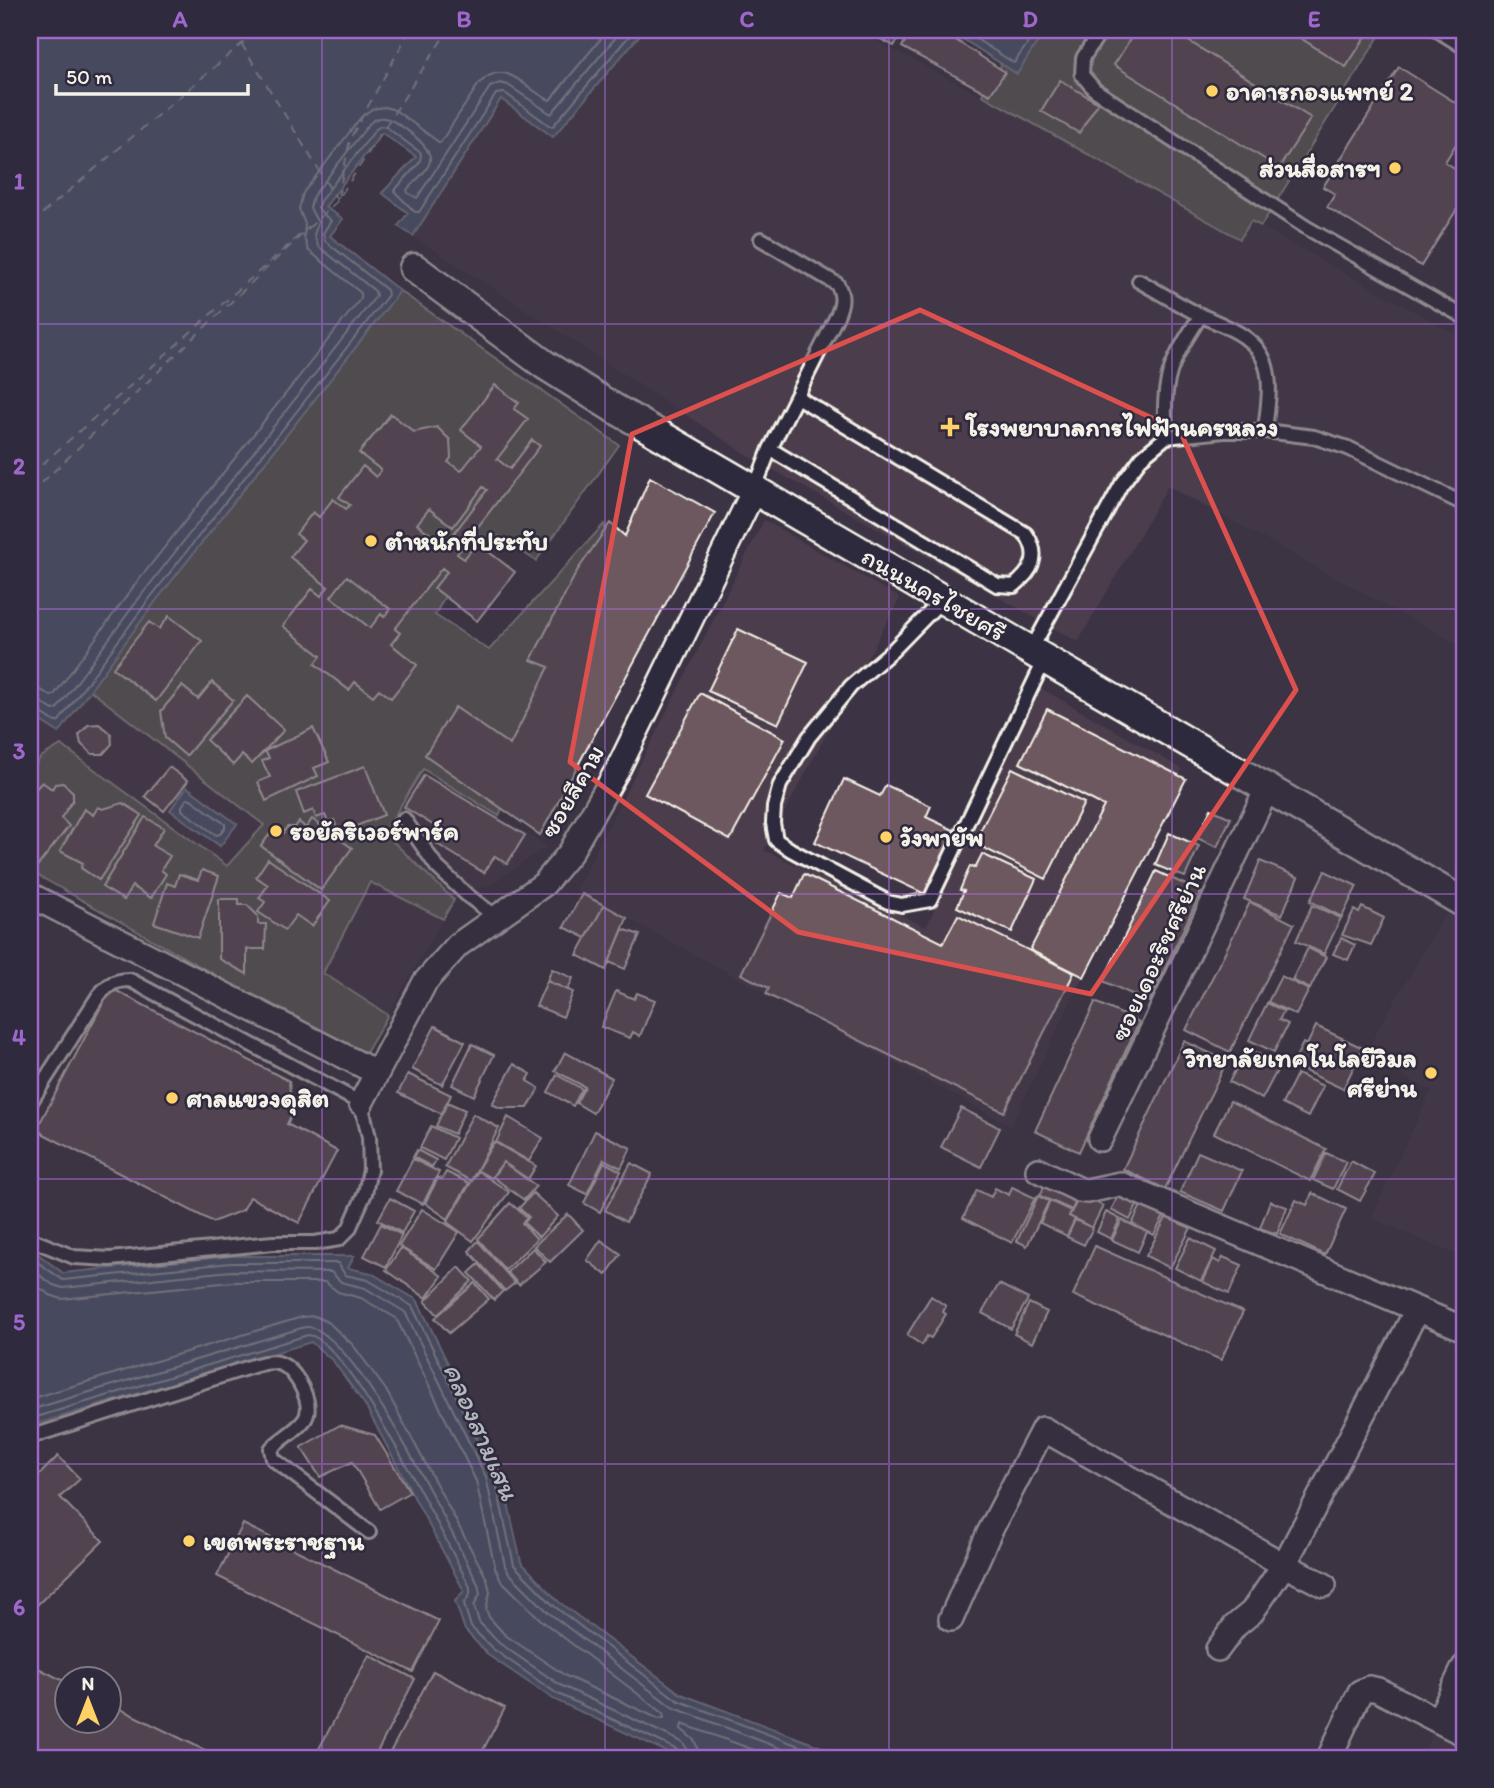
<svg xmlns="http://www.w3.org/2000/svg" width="1494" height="1788" viewBox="0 0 1494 1788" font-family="Itim,'Playpen Sans Thai',sans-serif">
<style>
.built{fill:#4b3e4c}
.green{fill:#66695b;stroke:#adada2;stroke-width:2}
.water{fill:#54667f;stroke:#949ea9;stroke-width:2}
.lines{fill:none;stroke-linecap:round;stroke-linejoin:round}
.shore{stroke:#b4b9be;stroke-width:2}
.ferry{stroke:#b4b9be;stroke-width:2;stroke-dasharray:9 7;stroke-linecap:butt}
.building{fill:#6e585e;stroke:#f4f1e8;stroke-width:2;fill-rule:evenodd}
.service-casing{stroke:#f4f1e8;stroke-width:18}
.minor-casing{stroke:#f4f1e8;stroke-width:28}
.tertiary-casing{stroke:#f4f1e8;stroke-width:33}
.service{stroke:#2f2a3d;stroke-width:12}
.minor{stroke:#2f2a3d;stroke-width:23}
.tertiary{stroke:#2f2a3d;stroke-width:28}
.marked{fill:none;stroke:#dc504e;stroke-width:5;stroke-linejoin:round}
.grid{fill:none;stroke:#9f67cb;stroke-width:2;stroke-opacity:0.55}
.poi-dot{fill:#ffd166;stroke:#2f2a3d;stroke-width:2.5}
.labels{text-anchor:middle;stroke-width:5;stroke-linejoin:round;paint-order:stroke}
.poi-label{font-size:26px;font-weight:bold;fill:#f4f1e8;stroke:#2f2a3d;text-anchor:start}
.street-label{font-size:26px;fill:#f4f1e8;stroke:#2f2a3d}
.water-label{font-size:28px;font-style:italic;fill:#b4b9be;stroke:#2f2a3d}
.neatline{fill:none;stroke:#9f67cb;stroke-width:2.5}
.grid-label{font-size:23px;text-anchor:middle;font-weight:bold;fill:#9f67cb}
</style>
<rect width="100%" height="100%" fill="#3c3344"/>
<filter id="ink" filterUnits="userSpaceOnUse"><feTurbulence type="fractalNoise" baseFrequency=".0143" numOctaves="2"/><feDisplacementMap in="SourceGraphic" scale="14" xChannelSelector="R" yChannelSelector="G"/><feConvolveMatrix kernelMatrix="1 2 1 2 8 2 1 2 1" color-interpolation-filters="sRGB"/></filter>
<g filter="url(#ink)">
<path class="built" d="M644,30H855L1073,143L1240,238L1251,221L1464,339V648L1168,486L1078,642L747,455L413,236L501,98L628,47Z
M764,520L900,598L764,850L926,927L1039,687L1182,769L1011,1126L576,890Z
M155,602L547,846L498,880L454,900L363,1058L30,871V773L41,757L30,749V714L59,732Z
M1446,914L1464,926V1258L1371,1218L1431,1091L1363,1055Z
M1464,1666V1758H1421Z"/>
<path class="green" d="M1024,30H1383L1261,226L1251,221L1240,239L982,95Z
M400,291L619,445L536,561L499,536L445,596L435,615L489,650L604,524L612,561L522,754L499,816L423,769L384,833L454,900L443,919L370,882L323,973L388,1015L363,1058L30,871V772L41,757L61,745L227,866L264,825L90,690L155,602Z"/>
<path class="water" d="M30,30H644L553,137L501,99L413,236L398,226L408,213L382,193L416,157L382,133L325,207L343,219L330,236L400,291L155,602L59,733L30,714Z
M949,30H1045L1017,74Z
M187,787L237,824L220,846L170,810Z
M30,1248L63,1273L231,1256H354L348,1268L371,1273L417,1300L501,1472L521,1562L559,1602L681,1694L851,1758H680L553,1699L488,1655L465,1630L455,1601L464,1591L365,1405L333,1361L311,1342L30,1426Z"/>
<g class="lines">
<path class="shore" d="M962,30L1014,63L1037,30
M30,689L41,690L51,696L54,695L134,586L361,298V293L308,250L304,237L305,224L299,209L303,193L361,117L372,109L385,107L395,110L440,143L478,85C506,54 525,91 550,100L608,30
M30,699L39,701L53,710L57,709L143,593L376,296L375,291L318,246L314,235L318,223L310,208L313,196L369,124C373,120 377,117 384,118C396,119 432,146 430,160C429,171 414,181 407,190L408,193L417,198L490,87L500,83L508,85L551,114L622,30
M30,708L36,709L55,722L59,721L150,598L388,295L387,290L325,241L323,233L331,221L321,212L318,207L320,201L376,129L381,126L386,127L421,153L420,162L394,191L415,212H419L496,94L505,93L550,126H553L634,30
M187,799H191L225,824V828L220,834L216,835L182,810V806Z
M30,1257L63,1280L231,1263H338L345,1275L368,1280L412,1306L494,1474L514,1565L554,1606L677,1700L831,1758
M30,1268L53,1285L63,1288L231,1271L331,1272L341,1282L365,1288L405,1312L486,1477L505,1566L509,1573L549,1613L672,1707L806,1758
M30,1281L50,1295L62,1299L232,1282H325L338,1292L361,1298L396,1318L476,1481L495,1568L501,1580L542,1621L663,1713L664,1718L659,1719L566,1676L505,1635L489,1617L486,1609L490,1592L487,1579L386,1390L353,1345L329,1323L315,1316L302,1317L30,1399
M30,1410L305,1327C352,1321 455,1541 478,1584L480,1594L474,1606L479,1622L499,1643L560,1685L682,1742L688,1750L690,1758
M30,1419L308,1335C347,1336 449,1547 470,1587V1594L464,1604L471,1627L493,1649L556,1693L676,1749L680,1753L681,1758
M700,1758L695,1741L681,1729L682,1724L777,1758"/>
<path class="ferry" d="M233,30L337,200
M338,198L350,139L410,30
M30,224L258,30
M30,475L310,226
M30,494L337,201L448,30"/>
</g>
<path class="building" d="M863,30H904L894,46Z
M911,30H940L1005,72L990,95L902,47Z
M1136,30H1171L1311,118L1279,168L1114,65Z
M1288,30H1370L1346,67Z
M1399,67L1464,108V131L1445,162L1464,174V198L1421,266L1327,207L1335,194L1323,187Z
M1060,80L1098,103L1079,133L1041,111Z
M495,385L519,403L514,409L528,419L497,459L510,469L532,440L540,446L457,554L464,559L477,543L515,572L477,621L434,588L447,572L442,568L395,629L400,633L391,644L417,665L391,698L379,689L373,696L355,682L349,690L315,664L321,656L283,626L312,589L321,596L328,587L290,557L304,540L296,534L313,512L319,517L333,499L346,509L350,505L339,497L363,466L376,477L381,470L359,453L391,414L414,432L437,427L450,440L451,458L448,462L461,471L481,446L461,430ZM483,487L487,490L445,545L417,524L429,509L453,527ZM347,576L390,609L384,617L381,614L370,628L331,597Z
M650,477L715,513L540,835L425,755L455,707L510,745L549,667L531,660L577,571L610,523L625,536Z
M169,616L202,641L156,701L113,668L149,622L159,629Z
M738,629L808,662L778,724L708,691Z
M212,682L233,700L186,756L165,738L161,711L182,686L198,699Z
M700,693L785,739L730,840L645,794Z
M247,696L284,730L252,764L242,755L233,765L206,740Z
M1047,709L1186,779L1084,977L1030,950L1104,806L1020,763Z
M99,724L111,734L112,744L103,754H92L81,744L79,735L88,725Z
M313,728L329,762L314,768L318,776L266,801L258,782L270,777L262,761L269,758L265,751Z
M365,766L384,815L339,833L334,820L328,822L325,815L316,818L313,810L304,814L296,792Z
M169,767L188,781L164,811L145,796Z
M1012,768L1084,803L1046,879L974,843Z
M424,775L525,835L507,864L495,856L484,873L437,844L444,832L404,807Z
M844,779L880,796L886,785L931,806L926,817L958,832L929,896L815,842Z
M42,782L52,789L55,784L63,783L73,792V800L61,818L69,826L35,869L30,866V795Z
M123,803L142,815L99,880L81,868L83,863L60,851L84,809L93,815L98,807L103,809Z
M1211,809L1231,818L1217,847L1197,838Z
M145,817L164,828L153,846L170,856L161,870L166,874L151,898L132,886L124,900L102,887Z
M312,819L352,848L321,890L261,846L275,827L283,833L287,827H295L299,822L306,828Z
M1169,833L1199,846L1185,877L1155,865Z
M982,854L1036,879L1012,932L957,907L964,891L960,890L970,866L975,868Z
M268,859L330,901L312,926L296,915L285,930L258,912L265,902L259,898L268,885L256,877Z
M1260,861L1298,877L1282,915L1244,899Z
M202,870L219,876L198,938L154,923L167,883L175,886L179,874L198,880Z
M1156,871L1201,892L1149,1002L1103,981Z
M1325,871L1357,886L1342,917L1310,901Z
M804,874L943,943L958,915L1074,973L1004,1112L766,994L769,988L741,974L781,893L793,898Z
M582,894L604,905L586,938L564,927Z
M219,899H239V905H247L258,916V924H266L265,949H247V974L219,959Z
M1250,902L1294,924L1230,1052L1186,1030Z
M604,905L627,918L606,970L577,955Z
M1312,905L1341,918L1324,954L1296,941Z
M1362,907L1384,918L1371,945L1342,935L1354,910L1359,913Z
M623,929L640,935L625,969L609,962Z
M1341,938L1355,945L1348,960L1333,954Z
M1308,948L1326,957L1310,989L1292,980Z
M552,969L573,978L568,990L547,981Z
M1281,976L1309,990L1296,1015L1268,1002Z
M547,981L573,992L563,1017L536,1006Z
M111,988L289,1081L292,1114L287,1124L337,1151L299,1223L250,1197L243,1210L213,1222L36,1130Z
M616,991L634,999L637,993L655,1000L640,1036L633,1032L630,1038L601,1027Z
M1095,1002L1139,1022L1079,1152L1035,1131Z
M1267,1003L1284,1011L1279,1020L1288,1024L1274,1052L1249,1040Z
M435,1026L465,1042L442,1085L412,1069Z
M1316,1026L1363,1048L1343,1089L1292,1065L1303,1043L1307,1045Z
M1184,1041L1227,1061L1165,1189L1123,1169Z
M472,1044L494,1055L474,1096L452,1085Z
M1247,1048L1280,1065L1262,1099L1229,1082Z
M565,1052L612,1078L593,1113L576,1103L585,1087L555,1071Z
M514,1064L531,1074L527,1081L539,1088L528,1108H500L492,1104Z
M408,1074L451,1095L442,1114L398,1093Z
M1297,1074L1323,1086L1308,1117L1282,1104Z
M557,1075L582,1089L573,1106L548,1092Z
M1230,1101L1326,1149L1310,1181L1214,1133Z
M447,1102L465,1110L454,1134L436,1126Z
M961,1108L1000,1128L981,1167L941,1147Z
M473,1114L499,1128L471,1181L445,1167Z
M508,1117L543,1138L529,1161L496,1142Z
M431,1126L455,1138L444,1160L420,1148Z
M595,1131L631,1148L621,1168L604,1159L587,1194L569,1185Z
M494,1142L536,1166L528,1179L503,1162L491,1178L477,1170Z
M417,1150L436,1160L432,1167L413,1157Z
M1198,1152L1242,1171L1224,1211L1180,1192Z
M1326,1153L1346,1162L1333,1189L1313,1180Z
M413,1159L439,1172L423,1204L396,1191Z
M1351,1161L1375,1174L1360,1201L1337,1189Z
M503,1162L536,1186L524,1200L493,1177Z
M604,1162L621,1171L600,1212L584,1203Z
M631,1163L652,1174L626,1222L605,1210Z
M478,1171L509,1192L473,1241L447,1222Z
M446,1172L469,1183L448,1219L425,1203L438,1178L442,1179Z
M1047,1180L1079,1194L1072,1210L1040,1196Z
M1012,1187L1035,1198L1012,1243L963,1218L977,1190L991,1197L995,1188L1009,1195Z
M1122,1189L1142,1195L1130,1220L1111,1210Z
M533,1193L558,1216L539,1237L524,1223L529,1217L519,1208Z
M1312,1193L1346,1209L1325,1255L1280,1234L1296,1200L1307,1205Z
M1081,1194L1103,1206L1092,1228L1069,1216Z
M1038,1196L1049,1201L1027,1246L1017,1241Z
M1145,1197L1168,1209L1154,1235L1132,1224Z
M390,1198L414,1211L402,1233L378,1220Z
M1050,1201L1071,1211L1069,1216L1075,1219L1067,1236L1040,1223Z
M1270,1201L1287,1207L1277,1234L1260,1228Z
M510,1203L527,1217L522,1223L537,1239L505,1270L478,1239Z
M422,1209L459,1232L436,1269L399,1246Z
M1106,1212L1120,1219L1111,1239L1097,1232Z
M568,1214L583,1230L550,1262L534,1246Z
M1168,1214L1192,1226L1170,1268L1146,1256Z
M1075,1220L1093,1228L1084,1245L1067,1237Z
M1122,1220L1147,1232L1138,1252L1112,1240Z
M381,1224L402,1235L386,1267L364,1256Z
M1190,1238L1216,1251L1201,1281L1175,1268Z
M601,1240L621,1254L606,1275L587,1260Z
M478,1241L515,1283L505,1291L469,1251Z
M1095,1246L1243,1312L1221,1360L1073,1295Z
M401,1248L442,1276L426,1298L386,1270Z
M533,1248L546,1262L519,1285L507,1272Z
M1223,1257L1242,1265L1229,1294L1203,1282L1213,1259L1220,1263Z
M479,1264L503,1291L494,1300L469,1273Z
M459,1267L472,1281L438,1315L425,1301Z
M475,1283L489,1299L449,1333L435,1318Z
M999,1284L1028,1299L1011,1329L982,1313Z
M931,1296L946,1306L943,1312L946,1314L931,1338L927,1336L922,1345L907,1335Z
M1029,1303L1047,1312L1032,1343L1014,1334Z
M340,1425L375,1435L410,1492L380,1509L352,1462L320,1477L301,1447Z
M58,1456L80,1479L60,1497L103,1541L37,1605L30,1597V1484Z
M243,1524L439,1621L413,1672L217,1576Z
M369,1655L415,1679L374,1758H314Z
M34,1666L66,1682V1722H108V1703L221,1758H30V1676Z
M433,1671L505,1708L479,1758H387Z"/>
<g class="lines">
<g class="service-casing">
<path id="service" d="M1101,30L1083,58L1082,75L1095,90L1307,228L1464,317
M1437,30L1464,47
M1139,281C1159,292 1179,305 1200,315C1224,326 1258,336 1266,366C1272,386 1267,410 1265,431
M1166,437C1161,379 1170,363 1201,315
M770,449L997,585L1014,586C1032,571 1041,556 1026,534L797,397
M754,490L770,449L837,316C842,304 844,296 837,284L761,239
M943,599L892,651L851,686L809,737L780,785L774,807L773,823L776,840L791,850L888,902L902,905L930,900L1045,659
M1031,650L1121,485L1142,457L1166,437L1224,431H1265L1314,437L1348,448L1464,504
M404,819L437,867L467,895L497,918
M30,1103L99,995C109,984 115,980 130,980L361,1103L369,1137L370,1170L365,1193L349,1229L339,1239L315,1243H273L110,1259L74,1257L30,1239
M30,1437L256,1365C265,1363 274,1360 283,1365C297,1372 314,1404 305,1419C297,1431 281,1438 271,1449L273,1459L369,1532"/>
</g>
<g class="minor-casing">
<path id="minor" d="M30,895L377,1073
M361,1103L425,982L458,945L544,884L570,853L619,767L754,490
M1100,1139L1267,789
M1038,1170L1080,1190L1087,1191L1120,1184L1464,1329
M951,1619L989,1533L1043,1429L1284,1565L1324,1585
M1218,1649L1235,1626L1252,1612L1284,1565L1417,1310
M1438,1721L1464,1667
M1329,1758L1360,1692L1369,1688L1378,1690L1464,1734"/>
</g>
<g class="tertiary-casing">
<path id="tertiary" d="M414,268L545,365L612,407L1464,903"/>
</g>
<use href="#service" class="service"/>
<use href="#minor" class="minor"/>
<use href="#tertiary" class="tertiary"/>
</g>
</g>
<path d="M0 0H1494V1788H0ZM920,310L1180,431L1296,690L1091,994L798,932L570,762L632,434Z" fill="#3c3344" fill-opacity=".55" fill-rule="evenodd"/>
<path class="marked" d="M920,310L1180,431L1296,690L1091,994L798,932L570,762L632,434Z"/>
<path class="grid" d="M322,30V1758M605,30V1758M889,30V1758M1172,30V1758M30,324H1464M30,609H1464M30,894H1464M30,1179H1464M30,1464H1464"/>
<g class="poi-dot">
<circle cx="1212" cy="91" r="7"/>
<circle cx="1395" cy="168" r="7"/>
<path d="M946.5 416.5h7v7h7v7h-7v7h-7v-7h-7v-7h7z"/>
<circle cx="371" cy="541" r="7"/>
<circle cx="276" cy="831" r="7"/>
<circle cx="886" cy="837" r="7"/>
<circle cx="1431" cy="1073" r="7"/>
<circle cx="172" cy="1098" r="7"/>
<circle cx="189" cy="1541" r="7"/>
</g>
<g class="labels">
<g class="poi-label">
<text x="1226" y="100">อาคารกองแพทย์ 2</text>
<text x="1381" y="177" text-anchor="end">ส่วนสื่อสารฯ</text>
<text x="966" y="436">โรงพยาบาลการไฟฟ้านครหลวง</text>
<text x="385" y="550">ตำหนักที่ประทับ</text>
<text x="290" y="840">รอยัลริเวอร์พาร์ค</text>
<text x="900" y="846">วังพายัพ</text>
<text x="1417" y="1067" text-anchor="end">วิทยาลัยเทคโนโลยีวิมล<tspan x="1417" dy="30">ศรีย่าน</tspan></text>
<text x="186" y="1107">ศาลแขวงดุสิต</text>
<text x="203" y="1550">เขตพระราชฐาน</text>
</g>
<g class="street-label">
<text transform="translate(934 594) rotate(30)" y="9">ถนนนครไชยศรี</text>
<text transform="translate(572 791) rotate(-60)" y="9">ซอยสีคาม</text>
<text transform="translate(1158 952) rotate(-65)" y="9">ซอยเดอะริชศรีย่าน</text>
</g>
<g class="water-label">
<text transform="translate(482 1431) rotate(66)" y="10">คลองสามเสน</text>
</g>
</g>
<rect width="1494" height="1788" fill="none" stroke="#2f2a3d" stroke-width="77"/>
<g transform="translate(88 1700)"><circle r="33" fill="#2f2a3d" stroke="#7e7a81" stroke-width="2"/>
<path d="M0-5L12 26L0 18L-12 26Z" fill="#ffd166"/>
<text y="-10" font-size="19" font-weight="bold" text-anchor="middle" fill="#f4f1e8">N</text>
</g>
<path d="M56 84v10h192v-10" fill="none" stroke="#f4f1e8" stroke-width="3.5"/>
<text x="66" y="84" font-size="21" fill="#f4f1e8" stroke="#2f2a3d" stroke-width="5" paint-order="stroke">50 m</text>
<rect x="38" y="38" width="1418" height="1712" class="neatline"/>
<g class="grid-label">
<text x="180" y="27">A</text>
<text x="464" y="27">B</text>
<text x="747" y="27">C</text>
<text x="1030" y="27">D</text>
<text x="1314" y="27">E</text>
<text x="19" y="189">1</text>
<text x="19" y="474">2</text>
<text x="19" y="759">3</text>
<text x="19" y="1045">4</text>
<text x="19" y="1330">5</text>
<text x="19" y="1615">6</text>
</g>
</svg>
